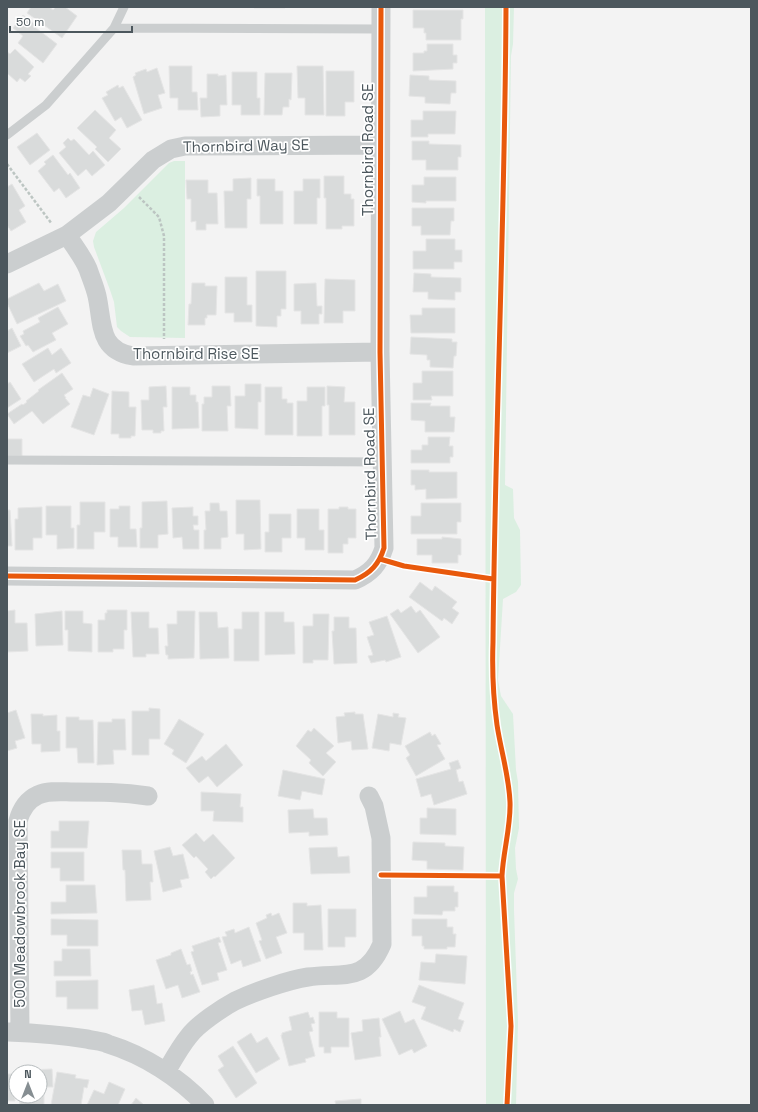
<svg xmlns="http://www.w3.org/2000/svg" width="758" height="1112" viewBox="0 0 758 1112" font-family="'Space Grotesk',sans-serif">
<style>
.green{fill:#dbefe1}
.building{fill:#d9dbdb;stroke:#e5e5e5}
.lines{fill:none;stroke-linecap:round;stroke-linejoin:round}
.path{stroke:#bcc5c2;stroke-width:2.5;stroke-dasharray:3 2;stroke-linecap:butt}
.service{stroke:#cbcecf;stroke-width:9}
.minor{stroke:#cbcecf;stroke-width:19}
.cycleway-casing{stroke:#fff;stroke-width:8}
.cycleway{stroke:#e8590c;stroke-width:5}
.labels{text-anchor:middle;stroke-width:3.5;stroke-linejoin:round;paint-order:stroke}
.street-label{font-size:15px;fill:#4c575d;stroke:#fff}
</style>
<rect width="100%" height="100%" fill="#f3f3f3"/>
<path class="green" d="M485,7H514L513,44L511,56L505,485L513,489L514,518L520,530L521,585L516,592L503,599L498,680L501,696L513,714L516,770L518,782L519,828L515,848L516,869L518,879L514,893V910L518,1022L516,1105H486Z
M174,161H185V338L130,337L121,331L117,327L114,302L110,290L94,247L93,241L96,232L124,208L169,163Z"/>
<path class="building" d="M31,7H49L53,10L56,7H65L77,16L62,38L27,13Z
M254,7H285V8H254Z
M413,10H463V19H461V40H426V33H424V28H413Z
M23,15L38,27L36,28L57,44L43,63L18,43L23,36L13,28Z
M427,44H453V55H457V63H453V69L413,71V53H424V51H427Z
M15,49L34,67L28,74L31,76L25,82L20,78L17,82L7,73V52L10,54Z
M169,66H192V92H197L198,110H178V98H170Z
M297,66H323L324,115H305V98H298Z
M157,68L165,93L158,95L162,108L144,114L133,77L136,75L135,73L146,69L147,72Z
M326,71H354V102H345V116H326Z
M232,72H257V98H260V115H241V105H232Z
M265,73H292L291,100L289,99V107H283L282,115H264Z
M207,74H218V76L226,75L227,105H220V116L201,117L200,98H207Z
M410,75L429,76V80L456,81V93H451L450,104L425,103V97L409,96Z
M118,85L119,88L123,86L142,120L127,128L121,117L115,121L102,98L108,95L106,92Z
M95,110L116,130L109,138L121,149L108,162L95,149L97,147L77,128Z
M423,111H456L455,134H428V137H411V120H423Z
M37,133L50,150L30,165L17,147Z
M68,138L71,141L74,139L89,155L93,151L105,165L92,176L86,169L78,176L59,153L66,147L63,143Z
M412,141H429V144L461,145V157H458V170H426V160H412Z
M53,155L68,175L70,173L80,188L66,198L59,188L54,192L38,171L46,164L44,162Z
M324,176H344V194H351V199H354V226H342V229H326V198H324Z
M424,177H456V201H426V203L412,202V185H424Z
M251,178V199H247V228H225L224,191H233V179Z
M257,179H275V191H283V224H260V196H257Z
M303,179H320V198H317V224H294V191H303Z
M186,180H208V193H217L218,224H206V230H196V221L191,222V199H187Z
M12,184L25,206L19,210L26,222L11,231L7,225V187Z
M412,208H454V221H451L450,235H421V226H412Z
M426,239H455V250H462V262H454V269H413V251H426Z
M256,271H286V309H281V316H277V327L256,326Z
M414,273L431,274V277L461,278V292H455V300L428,299V292H413Z
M225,277H247V305H252V322H234V313H225Z
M325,279L355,280V311H343V323H324Z
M39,283L44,291L58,284L66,301L17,324L7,303V299Z
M192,283H205V286H217L216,315H207V318H205V325H188L189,304H191Z
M316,283L317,306H322V314H319V324H301V311H294V284Z
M58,307L68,324L52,333L56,340L33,352L28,345L26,346L20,336L24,334L23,331L40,322L38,318Z
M422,308H455V333H411L410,315H422Z
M12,328L21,346L7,353V331Z
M411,337L452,339V342H457L456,356H454L453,368L430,367V360H427V355L410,354Z
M48,348L52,355L61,348L71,363L56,373L54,369L34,382L22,364Z
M422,371H453V396H431L432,400H413V383H422Z
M62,373L73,389L64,395L66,398H65L70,404L43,424L32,411L14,424L7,414L22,404L23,405L27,402L26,401L39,391L38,390Z
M10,382L21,399L7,408V384Z
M245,384H261V402H258V429L235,428V396H245Z
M166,386L167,407H163L164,431H161V433H153V430H142L141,400H149V387Z
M212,386H230L231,406H227L228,431H202V404H204V397H212Z
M327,386L345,387L344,402H355V435H329V405H327Z
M172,387H190V395H196V402H198L199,428L172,429Z
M265,387H282V399H287V403H293V435H265Z
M307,387H325V406H322V436H297V401H307Z
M93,388L109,394L94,435L71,427L83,395L90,397Z
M112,391L129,392V407H136L135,436H131V438H119V434H111Z
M411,403H431L430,406H450V417H455L454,432H425V421L411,420Z
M428,437H450L449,446H453V457H450V463H411V450H422V445H428Z
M7,439H22V456H7Z
M411,470H429V472H457V498L426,499V489L415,490V485H411Z
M236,500H260L261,549L244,550V534H236Z
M167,501L168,534L158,535V548H140V528H142V502Z
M80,502H105V532H94V549H77V525H80Z
M210,503H219L220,511H227L228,537L221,538V549H204V530H206L205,511H210Z
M421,503H461V522H457V534H411V516H421Z
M46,506H71V528H74V548L57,549V535H46Z
M119,506H130V529H136L137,547H118V537H110V509H119Z
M42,507V538H33V550H15V519H18V508Z
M193,507V516H198V525H193L194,530H199V549H183L182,537L173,538L172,508Z
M339,507H348V509H356V538H348V544H343V553H328V509H339Z
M297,509H319V530H324V550H305V538H297Z
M7,510H10L12,546H7Z
M269,514H291V538H282V552H265V532H269Z
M442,537L461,539V555H458V563H432V555H417V539H442Z
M420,582L432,591L435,586L457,602L452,608L459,613L452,624L444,618L442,621L409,597Z
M411,606L416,613L420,610L440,637L418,653L390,614L398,609L401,613Z
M15,610V623H27L28,651L7,652V611Z
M107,610H127V630H124V649H113V652H98V620H105V613H107Z
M62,611L63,645L36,646L35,614Z
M65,611H83V623L92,624V652L68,651V630H65Z
M177,611H195L194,658L168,659V655H166L165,646H168L167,624H177Z
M131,612H149V628H158L159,654H146V657H133Z
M199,612H217L218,628L228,627L229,658L200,659Z
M242,612H259V661H234V629H242Z
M265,612H284V622H294L295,654L265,655Z
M313,614H329L328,660H313V663H303V626H313Z
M387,616L401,657L386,662L385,660L371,663L368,656L373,655L367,637L374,635L369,622Z
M334,617H349V628H356L357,663L334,664L332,631H334Z
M149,708L160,709V739H149V755H132V711H149Z
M16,710L25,738L15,741L17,748L7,751V713Z
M355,712V714H363L368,749L352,750L351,741L338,743L336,717L345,716L344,713Z
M393,713L399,714L398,717L406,718L401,745L390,743L389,751L372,748L378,714L393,717Z
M31,714H43V716L57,715V731H60V751L41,752V744H32Z
M66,717H79V720H93L94,763H78L77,748H66Z
M112,719H125L126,750H113L114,764L97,765L98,722H112Z
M179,719L204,734L186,763L172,754L174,750L164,744Z
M314,728L334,746L326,753L336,762L323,776L309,763L311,760L296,746L308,730L311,732Z
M430,732L432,736L435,734L441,744L437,745L445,759L416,776L406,758L410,755L405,746Z
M226,744L243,765L217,787L208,776L199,783L186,768L202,756L206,761Z
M458,760L461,768L456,770L459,782L463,781L467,794L434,805L431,794L421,797L416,779L451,769L449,763Z
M283,770L325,779L322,795L302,791L300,800L278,796Z
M201,792L241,794L240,807H243V822L213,821L214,811H201Z
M427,808L456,809V835L420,834V818H427Z
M313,809L314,818H327L328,835L309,836V832L289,833L288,810Z
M59,821H89L87,848H51V831H59Z
M196,833L204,842L213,834L235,858L215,877L214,876L211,879L205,872L208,869L196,856L194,858L182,845Z
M413,842L445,843V846L464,847L463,870L427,869V861L412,860Z
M170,847L173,856L183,854L189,878L180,880L182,887L163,892L154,851Z
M337,847L338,857L349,856L350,873L311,874L309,848Z
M122,850H141L142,864H152L153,882H150L151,900L126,901L125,870H123Z
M51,852H84V881H60V868H51Z
M66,885H95L97,913L51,914V902H66Z
M427,886H454V892H458V907H455V911H443L442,915L414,914V897H427Z
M293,903H307V906L321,905L323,950H304V933H293Z
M328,909H356V937H345V947H328Z
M271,913L272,916L279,913L287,933L276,937L282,953L266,959L259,941L262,940L256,923L267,918L266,915Z
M51,919L98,920V946H67V935H51Z
M412,919H447V927H453V934H456L455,947H447V949H424V946H422V936H412Z
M249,927L261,961L243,967L241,960L231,964L222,937L227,936L225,932L234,929L235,933Z
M219,937L221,942L218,943L227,970L217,973L219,980L202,985L191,952L194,951L192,946Z
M62,949H90L91,976H54V961H62Z
M181,949L187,965L190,964L192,971L190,972L191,975L193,974L200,992L182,998L178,985L166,989L156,960L171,955V953Z
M436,954L467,956L465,984L419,980L421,962L435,963Z
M98,980V1009H67V997H56V981Z
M154,985L157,1004L162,1003L165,1021L145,1025L142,1010L132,1011L129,990Z
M419,985L464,1003L458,1019L464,1021L460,1032L454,1029L453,1032L421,1019L426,1007L412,1002Z
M400,1011L405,1023L414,1019L427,1046L414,1053L412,1049L399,1055L382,1019Z
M308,1012L310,1018L313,1017L315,1023L311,1024L313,1031L309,1032L315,1056L305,1059L306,1062L289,1066L281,1035H282V1033L292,1030L289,1017Z
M319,1012H337V1018H349V1047H331V1053H324V1047H319Z
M379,1018L381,1037H379L381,1056L355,1060L351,1033L363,1031L362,1020Z
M251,1033L257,1043L267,1037L280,1059L256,1073L237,1042Z
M233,1046L257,1083L236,1098L218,1070L224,1066L218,1056Z
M52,1069L53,1087H44V1105H20L19,1096H40V1072H28L27,1070Z
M57,1072L76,1075L75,1078L89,1080L87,1088L84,1087L81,1105H51Z
M7,1074H15V1101H7Z
M109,1082L125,1089L118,1105H87L94,1090L104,1094Z
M136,1098L144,1105H131Z
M361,1099V1105H336L335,1101Z"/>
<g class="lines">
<path class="path" d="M7,164L52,224
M139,197L159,217L164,236V339"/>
<path class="service" d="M114,28L381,29
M7,135L46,105L114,28L124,7
M7,460L382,462"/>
<path class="minor" d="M67,235C74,246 83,257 88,269C91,278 95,287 97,296C103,323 98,350 133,356L380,352
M7,264L67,235L109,203L153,160L171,149L185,146L380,145
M7,576L355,580C371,573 379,564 384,548L380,352L381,7
M8,1032C35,1033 62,1035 87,1039C94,1041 102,1041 108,1044C144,1055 180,1078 205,1105
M20,1032L18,821C21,810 27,800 38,795C49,790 63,792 74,792C100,792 122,792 148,796
M166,1072C173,1060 180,1047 189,1036C198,1024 222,1008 235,1001C254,992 288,980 308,977C342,972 365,984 382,944L381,838L374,806L369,796"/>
<g class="cycleway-casing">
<path id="cycleway" d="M506,7C505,219 495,430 493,642C492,670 493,696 497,725C501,751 509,776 510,802C511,826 503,852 502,876L511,1026L507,1105
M380,559L404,566L493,579
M7,576L355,580C371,573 379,564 384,548L380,352L381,7
M381,875L502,876"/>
</g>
<use href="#cycleway" class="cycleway"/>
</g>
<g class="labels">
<g class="street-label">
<text transform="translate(246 146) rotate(-1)" y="5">Thornbird Way SE</text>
<text transform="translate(368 150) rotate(-90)" y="5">Thornbird Road SE</text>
<text x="196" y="359">Thornbird Rise SE</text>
<text transform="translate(370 474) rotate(-91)" y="5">Thornbird Road SE</text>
<text transform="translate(20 914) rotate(-90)" y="5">500 Meadowbrook Bay SE</text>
</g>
</g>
<rect width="758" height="1112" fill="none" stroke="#4c575d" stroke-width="16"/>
<g transform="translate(28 1084)"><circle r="19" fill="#ffffff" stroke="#b7bcbe"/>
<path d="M0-3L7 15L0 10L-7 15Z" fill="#868e92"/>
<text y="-6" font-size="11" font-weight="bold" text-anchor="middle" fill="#4c575d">N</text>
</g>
<path d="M10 26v6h122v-6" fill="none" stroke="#4c575d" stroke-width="2"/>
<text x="16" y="26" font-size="12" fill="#4c575d" stroke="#ffffff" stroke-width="3" paint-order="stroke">50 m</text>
</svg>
